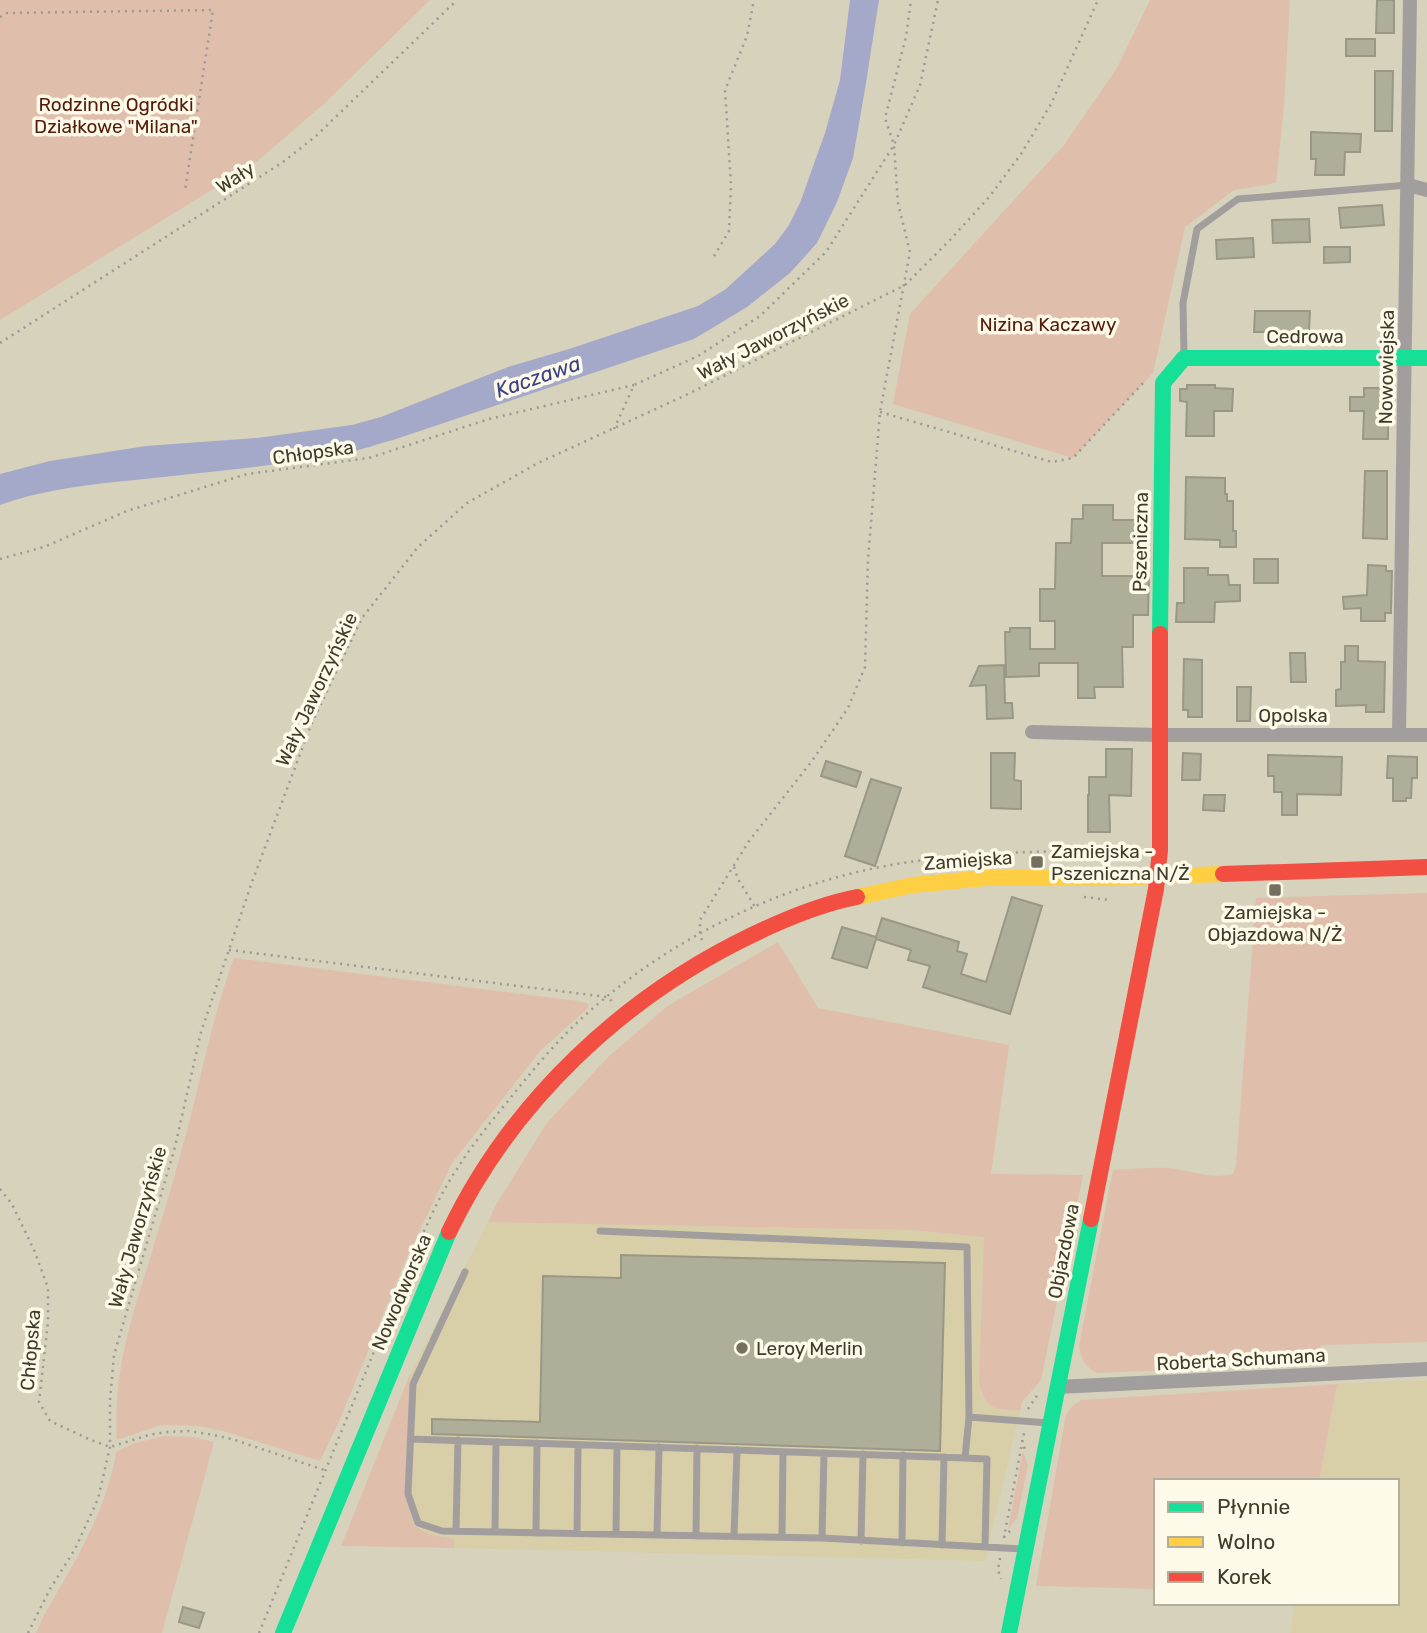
<svg xmlns="http://www.w3.org/2000/svg" width="1427" height="1633" viewBox="0 0 1427 1633" font-family="Rubik,sans-serif">
<style>
.built{fill:#d8cfa9}
.green{fill:#dfbeac}
.water{fill:#a4a9c9}
.building{fill:#afae98;stroke:#999886;stroke-width:2}
.lines{fill:none;stroke-linecap:round;stroke-linejoin:round}
.path{stroke:#9c9894;stroke-width:2.5;stroke-dasharray:2 5;stroke-linecap:butt}
.lane{stroke:#a39e9e;stroke-width:7}
.street{stroke:#a39e9e;stroke-width:14}
.fast{stroke:#16e098;stroke-width:16}
.slow{stroke:#ffcf43;stroke-width:16}
.jam{stroke:#f24e42;stroke-width:16}
.poi-dot{fill:#75705d;stroke:#fefae9;stroke-width:2.5}
.labels{text-anchor:middle;stroke-width:7;stroke-linejoin:round;paint-order:stroke}
.park-label{font-size:19px;fill:#541b0a;stroke:#fefae9}
.street-label{font-size:19px;fill:#403c2b;stroke:#fefae9}
.poi-label{font-size:19px;fill:#403c2b;stroke:#fefae9;text-anchor:start}
.water-label{font-size:21px;font-style:italic;fill:#3a4185;stroke:#fefae9}
</style>
<rect width="100%" height="100%" fill="#d7d2bb"/>
<path class="built" d="M488,1222L912,1230L985,1237L979,1382L981,1395L988,1404L1002,1411L1020,1410L985,1561L454,1548V1539L431,1535L413,1525L405,1494L410,1374Z
M1427,1380V1633H1290L1295,1603H1397V1481H1319L1337,1384Z"/>
<path class="green" d="M0,0H430L326,102L254,164L0,320Z
M1150,0H1290L1284,106L1276,183L1234,190L1185,227L1153,373L1073,458L893,404L910,314L1064,145L1117,68Z
M1427,893V1342L1322,1345L1311,1364L1097,1373C1085,1366 1081,1360 1079,1346L1113,1170C1131,1169 1150,1167 1168,1168C1191,1170 1210,1180 1233,1174L1236,1165L1256,898Z
M778,942L818,1008L1009,1045L991,1174L1083,1175L1041,1380L1022,1402L1020,1410C996,1411 984,1409 979,1382L984,1237L912,1230L488,1222L495,1207L546,1124L609,1056L669,1005Z
M234,958L578,1001L587,1003L589,1007L540,1051L452,1163L406,1259L340,1419L320,1461L223,1431L198,1426L161,1425L117,1440C113,1374 130,1323 149,1262C160,1224 172,1187 182,1149C200,1085 211,1020 234,958Z
M410,1374L405,1494L413,1525L431,1535L454,1539V1548L341,1546Z
M1337,1384L1319,1481H1156V1589L1036,1586L1066,1415L1073,1405L1082,1400Z
M164,1436L194,1437L214,1442L162,1633H36C48,1604 67,1578 81,1550C97,1519 111,1486 116,1452L135,1443Z
M1023,1451L1028,1465L1017,1518L1008,1529Z"/>
<path class="water" d="M850,0H879L865,89L853,158L837,202L817,243L790,273L747,307L694,339L393,440C377,444 362,450 346,453C282,465 218,471 154,478C103,483 47,488 0,505V474L50,461L146,446L257,438L352,425L381,417L508,367L569,349L698,306L726,289L775,244L789,225L800,203L825,133L840,80Z"/>
<path class="building" d="M1377,0H1394V33H1376Z
M1346,39H1375V56H1346Z
M1375,71H1393L1392,131H1375Z
M1311,132L1361,134L1360,152H1345L1344,175H1315L1316,159H1311Z
M1382,205L1384,225L1341,228L1339,208Z
M1309,219L1310,242L1273,243L1272,220Z
M1253,238L1254,257L1217,259L1216,240Z
M1324,247H1350V262L1324,263Z
M1255,311H1310L1309,332H1254Z
M1187,385H1215V388L1233,389L1232,411H1214V436H1186L1187,402L1180,401V389H1187Z
M1364,388H1388V439H1363L1364,411H1350V397H1364Z
M1365,471H1387V539L1363,538Z
M1186,477L1225,478V494H1227V501H1233V531H1236V547H1220V540L1185,539Z
M1083,505H1113V520H1138V543H1102V576H1149L1148,615H1133V647H1122L1123,687H1094L1095,698H1078V663H1039V676L1006,677L1005,632H1010V628H1030V649H1055V621H1040V589H1055L1056,543H1071L1072,519H1083Z
M1254,559H1278V583H1254Z
M1368,565L1386,566V571H1392L1391,613H1385V621H1361V608L1344,609L1343,597L1367,595Z
M1184,568H1208V575H1228L1229,585H1240V601L1215,602L1214,622H1176L1177,603H1184Z
M1345,646H1358V661L1385,662L1384,712H1366V705L1336,706V690L1341,689V662H1345Z
M1290,653H1305L1306,682H1291Z
M1184,659L1202,660V717H1188V710H1183Z
M1004,665L1005,703H1012L1013,718L987,719L986,685L970,686L979,666Z
M1237,687H1251L1250,721H1237Z
M1106,749H1132L1131,796L1109,795L1110,832H1088V795H1089V777H1106Z
M991,753H1015L1014,780L1021,781V809L991,808Z
M1183,753L1201,754L1200,780H1182Z
M1268,755L1342,757L1341,795L1297,794V815H1282V792H1274V776H1268Z
M1388,756L1417,757V778H1412L1411,798H1406V801H1393V778H1387Z
M826,761L861,772L856,787L821,776Z
M871,779L901,788L875,866L845,856Z
M1204,795H1225L1224,811L1203,810Z
M1012,897L1042,906L1010,1014L923,987L930,966L908,960L911,950L876,939L867,968L832,958L842,927L876,937L882,918L959,942L957,951L967,954L961,974L986,982Z
M621,1255L945,1263L940,1451L432,1434V1419L540,1422L543,1276L621,1278Z
M183,1607L204,1613L199,1628L179,1622Z"/>
<g class="lines">
<path class="path" d="M0,17L7,13L213,10L185,190
M714,256L729,231L731,185L725,90L747,36L754,0
M0,343L283,162L316,136L457,0
M880,412L1052,462L1073,458L1144,382
M614,429L634,385L698,356L760,316L826,252L894,145L920,85L938,0
M0,559L44,547L127,511L247,474L369,458L489,419L634,385
M734,867L738,879L755,907
M1084,897L1109,900
M702,940L700,934V920L749,841L812,761L848,708L865,667L868,560L880,412L910,252L898,203L894,145L885,118L906,37L911,0
M229,950L607,997L613,1002
M0,1189L12,1204L34,1250L48,1288V1322L39,1402L50,1421L91,1440L110,1447L149,1435L166,1432L189,1431L214,1435L235,1440L327,1471
M1028,1409L1038,1394
M1022,1440L1026,1453
M1010,1531L1004,1537L1024,1433
M1000,1558L998,1570L1001,1579
M28,1633L50,1589L75,1549L98,1499L110,1447V1400L114,1355L175,1147L201,1032L252,882L311,725L362,618L418,547L467,503L538,463L684,396L905,285L951,239L990,196L1021,154L1051,104L1098,0
M259,1633L418,1244C430,1219 441,1192 457,1169C472,1145 490,1123 508,1101C531,1072 555,1043 582,1018C667,940 778,885 891,865C963,852 1036,852 1108,850"/>
<path class="lane" d="M1184,357L1183,303L1197,229L1238,199L1408,185
M465,1272L413,1384L408,1494L418,1523L442,1531L822,1538L1022,1549
M969,1417L1048,1423
M411,1439L965,1458L969,1417L967,1247L600,1231
M965,1458L987,1459L985,1547
M456,1531L458,1440
M495,1532L496,1442
M536,1533L537,1443
M577,1533L578,1445
M616,1534L617,1446
M657,1535L659,1447
M696,1536L697,1448
M734,1536L737,1450
M782,1537L783,1452
M822,1538L824,1453
M861,1541L863,1454
M902,1543L903,1455
M942,1545L944,1457"/>
<path class="street" d="M1408,185L1427,190
M1032,732L1159,735H1427
M1399,734L1410,0
M1057,1387L1427,1369"/>
<path class="fast" d="M1160,634L1163,383L1184,358H1427
M283,1633L449,1232
M1009,1633L1091,1219"/>
<path class="slow" d="M857,897L913,885L986,878H1111L1223,874"/>
<path class="jam" d="M1223,874L1427,867
M1091,1219L1156,889L1160,850V634
M449,1232C511,1102 623,997 752,935C785,919 821,904 857,897"/>
</g>
<g class="poi-dot">
<rect x="1030" y="855" width="14" height="14" rx="3.5"/>
<rect x="1268" y="883" width="14" height="14" rx="3.5"/>
<circle cx="742" cy="1348" r="7"/>
</g>
<g class="labels">
<g class="park-label">
<text x="116" y="111">Rodzinne Ogródki<tspan x="116" dy="22">Działkowe "Milana"</tspan></text>
<text x="1048" y="331">Nizina Kaczawy</text>
</g>
<g class="street-label">
<text transform="translate(235 177) rotate(-33)" y="7">Wały</text>
<text transform="translate(773 336) rotate(-27)" y="7">Wały Jaworzyńskie</text>
<text x="1305" y="343">Cedrowa</text>
<text transform="translate(1386 367) rotate(-89)" y="7">Nowowiejska</text>
<text transform="translate(313 452) rotate(-8)" y="7">Chłopska</text>
<text transform="translate(1140 542) rotate(-89)" y="7">Pszeniczna</text>
<text transform="translate(316 689) rotate(-65)" y="7">Wały Jaworzyńskie</text>
<text x="1293" y="722">Opolska</text>
<text transform="translate(968 860) rotate(-4)" y="7">Zamiejska</text>
<text transform="translate(137 1227) rotate(-74)" y="7">Wały Jaworzyńskie</text>
<text transform="translate(1063 1251) rotate(-79)" y="7">Objazdowa</text>
<text transform="translate(401 1292) rotate(-67)" y="7">Nowodworska</text>
<text transform="translate(30 1350) rotate(-85)" y="7">Chłopska</text>
<text transform="translate(1241 1359) rotate(-3)" y="7">Roberta Schumana</text>
</g>
<g class="poi-label">
<text x="1051" y="858">Zamiejska -<tspan x="1051" dy="22">Pszeniczna N/Ż</tspan></text>
<text x="1275" y="919" text-anchor="middle">Zamiejska -<tspan x="1275" dy="22">Objazdowa N/Ż</tspan></text>
<text x="756" y="1355">Leroy Merlin</text>
</g>
<g class="water-label">
<text transform="translate(538 377) rotate(-19)" y="7">Kaczawa</text>
</g>
</g>
<rect x="1154" y="1479" width="245" height="126" fill="#fefae9" stroke="#b2ae9d" stroke-width="2"/>
<rect x="1168" y="1502" width="35" height="10" fill="#16e098" stroke="#b2ae9d" stroke-width="2"/>
<text x="1217" y="1514" font-size="21" fill="#403c2b">Płynnie</text>
<rect x="1168" y="1537" width="35" height="10" fill="#ffcf43" stroke="#b2ae9d" stroke-width="2"/>
<text x="1217" y="1549" font-size="21" fill="#403c2b">Wolno</text>
<rect x="1168" y="1572" width="35" height="10" fill="#f24e42" stroke="#b2ae9d" stroke-width="2"/>
<text x="1217" y="1584" font-size="21" fill="#403c2b">Korek</text>
</svg>
